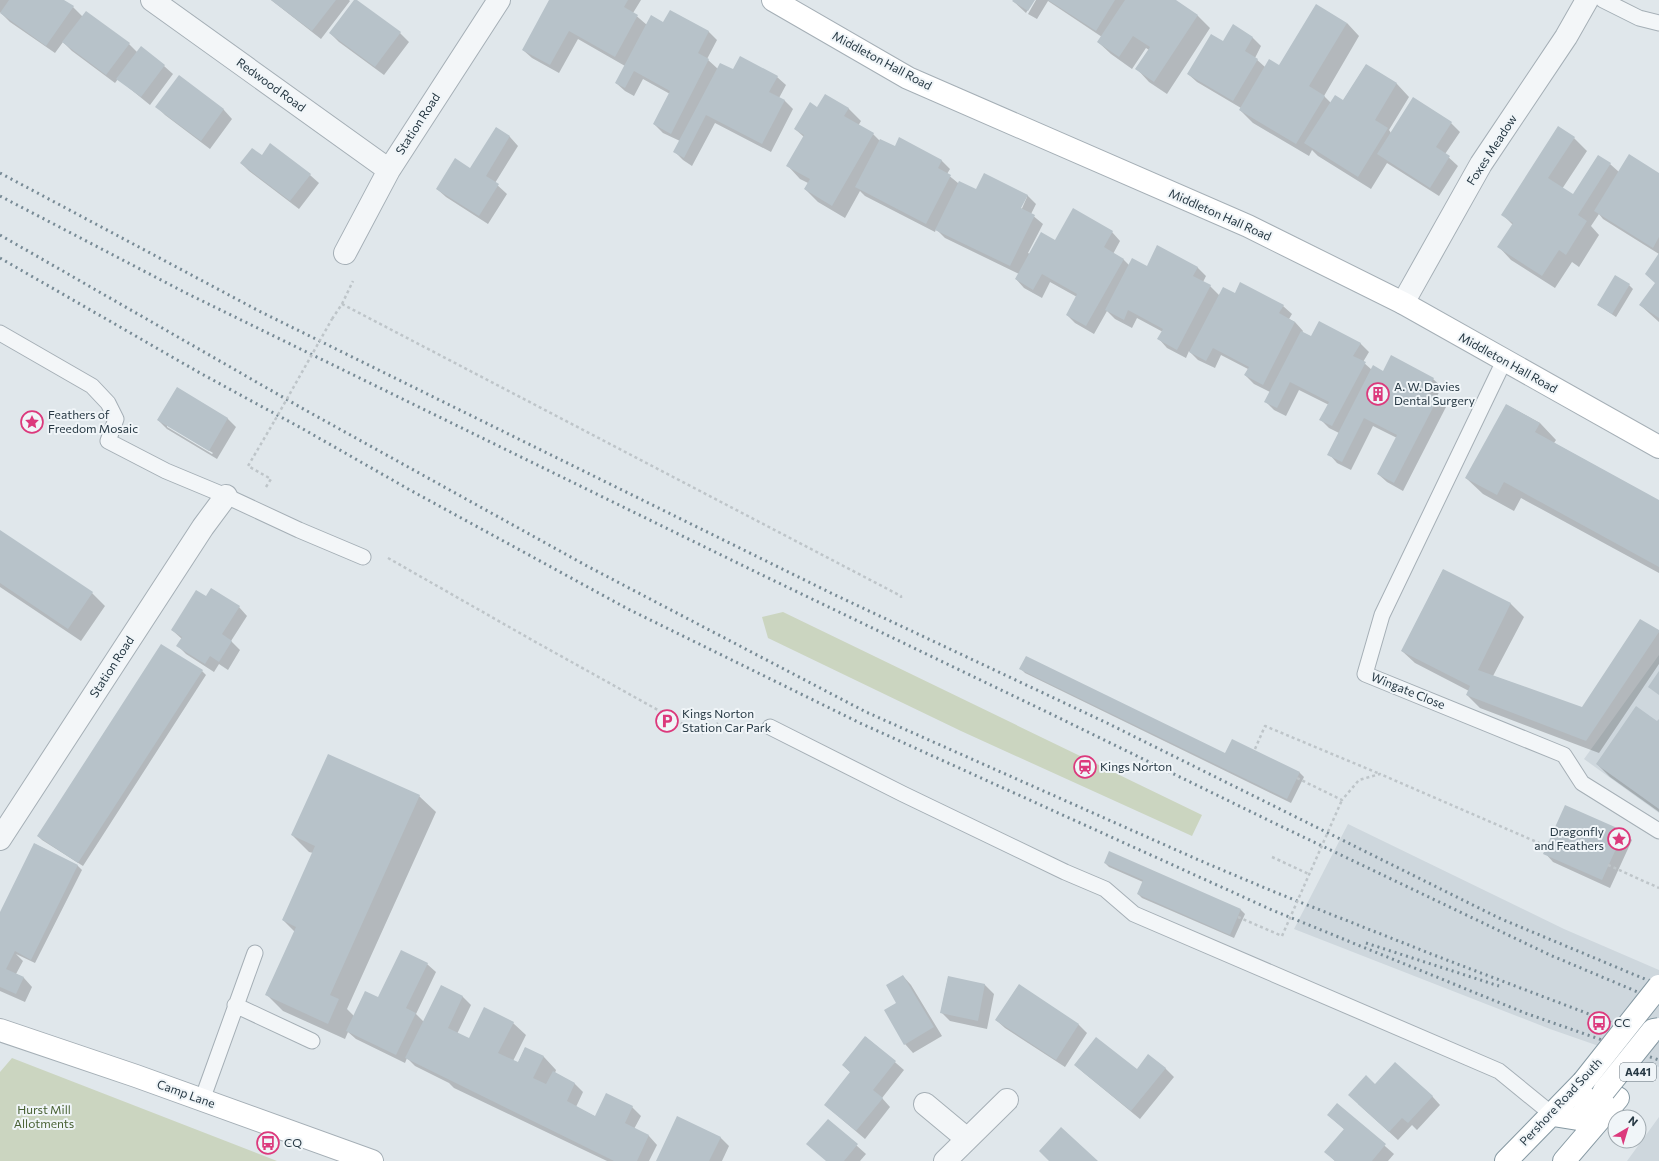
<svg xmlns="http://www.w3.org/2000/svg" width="1659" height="1161" viewBox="0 0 1659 1161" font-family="Commissioner,sans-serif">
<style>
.built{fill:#ced7dd}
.green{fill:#cbd5c0}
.shadow{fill:#0003;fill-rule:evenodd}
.building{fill:#b7c2c9}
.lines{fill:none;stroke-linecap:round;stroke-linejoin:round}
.lane-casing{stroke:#a5afb6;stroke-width:17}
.street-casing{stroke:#a5afb6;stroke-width:24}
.secondary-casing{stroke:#a5afb6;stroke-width:24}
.highway-casing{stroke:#8699a3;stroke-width:24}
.path{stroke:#bec5c9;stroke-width:2.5;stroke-dasharray:3 3;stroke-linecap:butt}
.lane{stroke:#f3f6f8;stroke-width:15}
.street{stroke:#f3f6f8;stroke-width:22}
.secondary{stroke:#fff;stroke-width:22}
.highway{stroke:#fff;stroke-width:22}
.rail{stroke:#788b96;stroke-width:3;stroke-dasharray:2 4;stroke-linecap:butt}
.highway-bridge-casing{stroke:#8699a3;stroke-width:24;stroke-linecap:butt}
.path-bridge{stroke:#bec5c9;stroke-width:2.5;stroke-dasharray:3 3;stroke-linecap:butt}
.highway-bridge{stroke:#fff;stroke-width:22}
.labels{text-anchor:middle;stroke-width:4;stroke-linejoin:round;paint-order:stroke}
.shield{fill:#f0f5f8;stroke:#63717a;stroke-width:1}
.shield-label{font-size:11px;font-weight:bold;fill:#273944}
.street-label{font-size:12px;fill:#273944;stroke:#f0f5f8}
.poi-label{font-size:12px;fill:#273944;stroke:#f0f5f8;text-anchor:start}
.park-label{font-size:12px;fill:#486133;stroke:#f0f5f8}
</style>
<rect width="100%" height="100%" fill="#e0e7eb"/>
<path class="built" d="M1659,655V813L1584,759Z
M1348,824L1564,929L1659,970V1067L1550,1029L1294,929Z
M1659,1117V1161H1627Z"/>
<path class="green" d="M783,612L1202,815L1192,836L961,731L768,638L762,617Z
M12,1058L277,1161H0V1072Z"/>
<path class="shadow" d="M0,0H63L73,7L83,17L86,12L129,44L137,52L164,66L173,74L150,105L118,79L115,83L72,51L63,42L55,53L10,22L0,12Z
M271,0H349L350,1L321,39Z
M355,0L400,33L409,42L384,75L339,42L330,33Z
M551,0H641L633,13L647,25L664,24L708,31L717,40L707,59L718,69L777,77L786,85L779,98L785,101L793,109L771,152L715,123L692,166L683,160L675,152L680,141L663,133L654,124L670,94L643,79L634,96L625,91L616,83L625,66L578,39L559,73L532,58L523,50Z
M1014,0H1034L1026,13L1013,1Z
M1036,0H1174L1198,16L1210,28L1167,94L1149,82L1137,69L1149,50L1146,48L1132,69L1111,54L1098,42L1102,37L1048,1L1037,19L1028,14Z
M1347,23L1359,36L1324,96L1331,103L1343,101L1366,65L1397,84L1409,97L1389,130L1391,133L1451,123L1460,132L1445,154L1458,166L1439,196L1387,163L1371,189L1318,156L1312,150L1309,156L1253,123L1240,110L1241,108L1197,82L1188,74L1224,42L1233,26L1253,38L1261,46L1255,58L1265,67L1280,66Z
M179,76L224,110L232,119L210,149L165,115L157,107Z
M818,108H848L861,121L858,126L873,134L880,141L895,147L941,160L950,169L947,174L958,183L976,191L1027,195L1036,204L1031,214L1043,224L1028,253L1030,254L1055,241L1112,232L1120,241L1113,254L1124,260L1129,265L1147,268L1197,267L1206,276L1203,282L1210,286L1219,295L1235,294L1283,306L1292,314L1289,319L1295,322L1303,331L1302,333L1312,338L1360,343L1369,352L1363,362L1372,370L1433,379L1442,387L1436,398L1446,407L1403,491L1387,482L1378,474L1397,438L1373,426L1351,470L1337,463L1329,454L1339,433L1329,428L1321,420L1329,405L1299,390L1286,416L1274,410L1266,402L1270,392L1254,384L1245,375L1248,369L1221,355L1215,368L1198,360L1189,351L1186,358L1167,348L1159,339L1163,332L1137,318L1132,328L1115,319L1107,311L1094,334L1075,323L1067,315L1077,297L1050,282L1042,298L1024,288L1016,279L1019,274L945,238L936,229L935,232L865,196L860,191L845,218L818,202L805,189L808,183L800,179L788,166L804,137L795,129ZM1025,197H1027L1020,213L1018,212Z
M496,128L510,137L518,146L495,183L507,194L488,224L446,197L437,189L471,170Z
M1574,138L1587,151L1562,189L1573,196L1610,164L1619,172L1659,174V254L1603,219L1599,214L1591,226L1599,235L1579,267L1572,262L1555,288L1511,260L1499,247L1513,225L1503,215Z
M262,156L310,175L319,183L299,209L249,171L241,163Z
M1659,255V322L1640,305L1656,284Z
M1629,285L1633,289L1616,317L1598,305Z
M1507,405L1540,423L1556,440L1554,443L1659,501V573L1521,498L1514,511L1483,494L1466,478Z
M227,418L236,427L217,459L167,429L158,420ZM167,425L213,453L212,454L167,427Z
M0,531L92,593L105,606L81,641L0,587Z
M1443,570L1511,604L1524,617L1493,676L1582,708L1659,631V664L1599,753L1480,708L1467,695L1469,691L1415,663L1402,651Z
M206,598L239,607L247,616L231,641L240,650L228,670L219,664L214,672L186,654L178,646L182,639L172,630Z
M1021,669L1225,754L1300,773L1304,777L1291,803L1025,673Z
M202,671L206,675L83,866L42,840L38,836Z
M1659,721V812L1610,777L1597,764Z
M419,796L436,812L347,1009L354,1016L427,964L436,972L416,1014L424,1022L442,986L463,997L471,1005L457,1034L469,1039L513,1023L526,1035L513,1061L518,1063L525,1048L544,1057L556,1070L555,1073L575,1084L583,1092L576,1107L596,1117L632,1107L641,1116L634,1129L649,1136L657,1145L649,1161H607L454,1088L449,1083L415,1066L407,1058L405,1063L356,1039L348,1032L345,1039L283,1011L266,994L295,932L283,920L313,853L309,852L292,835Z
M1623,832L1632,840L1610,888L1553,862L1545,853Z
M35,844L78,866L82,870L35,963L16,954L23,961L16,974L24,978L32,987L25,1002L0,991V914Z
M1105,863L1241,910L1245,914L1234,938L1142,898L1138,894L1143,882L1109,867Z
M903,976L911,985L942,1036L913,1053L905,1044L898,1003Z
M948,978L985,985L994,994L987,1029L950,1021L941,1012Z
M1019,985L1079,1025L1087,1033L1065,1067L1005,1028L996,1020Z
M866,1037L904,1070L882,1098L890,1107L865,1139L825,1105L851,1073L843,1065Z
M1075,1065L1137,1071L1165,1068L1174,1077L1140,1119L1084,1073Z
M1375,1085L1432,1096L1440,1105L1417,1130L1412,1125L1398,1140L1358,1104Z
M1337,1104L1394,1154L1388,1161H1335L1326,1152L1345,1130L1328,1115Z
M828,1120L866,1154L860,1161H826Z
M720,1137L729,1146L722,1161H658Z"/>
<path class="building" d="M9,0H64L74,6L46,46L0,13Z
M271,0H336L312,31Z
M354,0H357L401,32L375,67L329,33Z
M549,0H628L624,7L638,15L615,57L569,31L550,65L522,50Z
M1013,0H1035L1028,11L1012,1Z
M1048,0H1115L1096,31Z
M1125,0H1176L1198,15L1154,82L1135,69L1150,47L1133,36L1119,57L1097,42Z
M1316,4L1347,23L1309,86L1325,96L1296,144L1239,110L1269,59L1279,65Z
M670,10L709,31L698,53L709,59L671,134L653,124L670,91L634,71L625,88L615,83L651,15L663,22Z
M86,11L130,43L106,75L62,42Z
M1233,24L1253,37L1245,51L1258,59L1233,101L1187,74L1211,34L1223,41Z
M141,46L165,65L141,97L116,79Z
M740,56L778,76L769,92L785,100L762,144L706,115L684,158L673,152L720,63L733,69Z
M1366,64L1397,83L1375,120L1388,128L1358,177L1304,143L1335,95L1343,100Z
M179,75L224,109L201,141L155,107Z
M825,94L849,108L844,116L874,133L832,206L804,189L810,179L786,166L804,135L794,129L810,102L817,107Z
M1413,97L1452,122L1436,147L1450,156L1430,188L1377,154Z
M1558,126L1575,137L1548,178L1573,194L1598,155L1611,163L1578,215L1587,221L1566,255L1559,250L1542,276L1497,247L1513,223L1501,215Z
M496,127L510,136L486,176L499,184L479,216L436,189L455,158L470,168Z
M899,137L942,160L938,168L951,175L926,224L855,187L880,139L895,146Z
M270,143L311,174L290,201L240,163L252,148L262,155Z
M1629,154L1659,173V237L1653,248L1594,211Z
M984,173L1028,195L1021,208L1035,215L1010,266L935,230L959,181L976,189Z
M1073,208L1113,231L1104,247L1124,259L1086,326L1066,315L1077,294L1042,274L1033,290L1015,279L1041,232L1055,240Z
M1157,245L1198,267L1193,276L1211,285L1177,350L1157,339L1163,329L1128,310L1124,320L1105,310L1132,258L1147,266Z
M1659,253V318L1639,305L1655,283L1645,274Z
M1615,275L1630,284L1612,314L1597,305Z
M1240,282L1284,305L1279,313L1295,322L1263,385L1244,375L1249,367L1213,348L1206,361L1189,352L1223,287L1235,293Z
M1319,321L1361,343L1353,356L1366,362L1332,426L1319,420L1329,402L1290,382L1277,408L1264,402L1301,331L1311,336Z
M1391,355L1434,378L1426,392L1438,398L1394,483L1377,474L1397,435L1364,418L1342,462L1327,455L1373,365L1383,371Z
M177,387L228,418L209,451L157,420Z
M1506,404L1540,423L1535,432L1659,500V567L1504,482L1497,495L1465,478Z
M0,530L93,592L68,629L0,583Z
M1443,569L1511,603L1478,670L1582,707L1640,619L1659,630V632L1586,741L1466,695L1470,686L1401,651Z
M211,588L240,606L222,634L232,641L219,662L210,656L205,664L176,646L182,637L171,630L196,590L206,596Z
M161,644L203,670L78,863L37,836Z
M1026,656L1225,753L1232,739L1300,772L1287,799L1019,669Z
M1659,671V695L1648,687Z
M1636,706L1657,721L1659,719V809L1596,764Z
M328,754L420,795L330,995L339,999L328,1024L265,995L296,927L282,920L315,846L291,835Z
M1565,805L1624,831L1602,880L1543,854Z
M34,843L78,865L31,960L15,951L6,969L24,977L16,994L0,987V912Z
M1109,851L1241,909L1230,935L1137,894L1143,880L1104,863Z
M401,950L428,963L406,1008L416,1013L396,1055L346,1031L365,991L378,997Z
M903,975L934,1027L904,1045L884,1010L896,1003L886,985Z
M948,976L985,984L978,1021L940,1013Z
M1019,984L1079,1024L1056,1060L995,1020Z
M441,985L463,996L448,1028L469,1038L484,1007L514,1022L498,1053L518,1062L525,1047L544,1056L533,1078L546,1084L553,1071L575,1083L567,1101L595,1116L606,1093L633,1106L625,1123L649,1135L637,1161H614L405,1058Z
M865,1036L896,1061L873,1090L883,1098L856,1131L824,1105L850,1072L842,1065Z
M1096,1037L1137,1069L1148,1054L1166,1068L1131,1111L1074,1065Z
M1395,1062L1433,1096L1408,1123L1402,1118L1389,1132L1348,1095L1366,1075L1375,1084Z
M1337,1103L1386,1144L1372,1161H1335L1324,1152L1344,1129L1327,1115Z
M677,1116L721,1137L709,1161H656Z
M828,1119L858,1144L844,1161H826L806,1144Z
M1061,1127L1098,1161H1049L1039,1151Z"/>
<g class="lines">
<g class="lane-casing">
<path id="lane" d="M1603,0L1639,18L1659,23
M0,333L92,386L108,403L116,419L108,441L166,471L226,496L299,530L363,557
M1504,361L1382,615L1365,674L1564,755L1582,783L1659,831
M770,727L903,794L1065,872L1105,889L1134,914L1499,1071L1553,1115
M235,1005L312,1041
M202,1100L255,953"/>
</g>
<g class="street-casing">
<path id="street" d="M152,0L389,170
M345,253L389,170L499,0
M1403,303L1481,164L1566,37L1587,0
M0,839L203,527L226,496
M925,1104L967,1139
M945,1161L1007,1100"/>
</g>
<g class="secondary-casing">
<path id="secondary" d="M773,0L908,78L1248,226L1403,303L1659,447
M0,1030L136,1076L372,1161"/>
</g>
<g class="highway-casing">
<path id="highway" d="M1553,1115L1578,1119L1604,1091
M1506,1161L1583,1082
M1564,1161L1618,1098"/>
</g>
<path class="path" d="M342,304L901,596V598
M332,319L342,304L353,281
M266,487L271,479L248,466L275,420
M388,558L532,640L701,734L718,723
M1255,749L1265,726L1380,774
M1297,778L1342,800L1359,780L1380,774L1546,846
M1272,857L1309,874
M1608,865L1659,888
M1238,917L1282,936"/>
<use href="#lane" class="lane"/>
<use href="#street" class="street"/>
<use href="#secondary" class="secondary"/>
<use href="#highway" class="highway"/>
<path class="rail" d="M0,173L259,311L833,594L1107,723L1499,918L1659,985
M0,196L186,293L758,573L1049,713L1272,822L1550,955L1659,1001
M0,235L307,411L587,566L866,712L1201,861L1277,893L1439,957L1652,1038
M0,258L200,373L303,429L410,490L628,609L860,723L1272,910L1525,1013L1659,1060
M1366,943L1499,986"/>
<g class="highway-bridge-casing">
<path id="highway-bridge" d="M1583,1082L1659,986
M1604,1091L1653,1030L1659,1029"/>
</g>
<path class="path-bridge" d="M275,420L332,319
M1282,936L1342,800"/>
<use href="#highway-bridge" class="highway-bridge"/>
</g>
<defs>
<g id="building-ring" transform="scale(1.15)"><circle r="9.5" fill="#f0f5f8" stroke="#dc397c" stroke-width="1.5"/><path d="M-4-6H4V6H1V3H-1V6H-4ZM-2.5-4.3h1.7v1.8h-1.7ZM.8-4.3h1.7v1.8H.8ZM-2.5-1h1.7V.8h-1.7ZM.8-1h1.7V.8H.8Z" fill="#dc397c"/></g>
<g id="sight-ring" transform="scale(1.15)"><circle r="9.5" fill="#f0f5f8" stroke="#dc397c" stroke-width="1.5"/><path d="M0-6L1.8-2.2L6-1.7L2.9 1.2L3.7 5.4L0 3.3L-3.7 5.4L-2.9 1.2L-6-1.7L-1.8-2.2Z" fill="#dc397c"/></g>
<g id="parking-ring" transform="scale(1.15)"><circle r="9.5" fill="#f0f5f8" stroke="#dc397c" stroke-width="1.5"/><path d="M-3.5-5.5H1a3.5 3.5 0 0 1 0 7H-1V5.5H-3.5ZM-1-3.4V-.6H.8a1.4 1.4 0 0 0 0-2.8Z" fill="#dc397c"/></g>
<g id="station-ring" transform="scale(1.15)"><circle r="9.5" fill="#f0f5f8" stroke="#dc397c" stroke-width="1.5"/><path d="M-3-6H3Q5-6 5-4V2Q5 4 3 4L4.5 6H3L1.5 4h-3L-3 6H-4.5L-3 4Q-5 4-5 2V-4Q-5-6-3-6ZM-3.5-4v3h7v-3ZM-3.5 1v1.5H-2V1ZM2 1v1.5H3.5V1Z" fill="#dc397c"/></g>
<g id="bus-ring" transform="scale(1.15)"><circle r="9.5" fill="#f0f5f8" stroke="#dc397c" stroke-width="1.5"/><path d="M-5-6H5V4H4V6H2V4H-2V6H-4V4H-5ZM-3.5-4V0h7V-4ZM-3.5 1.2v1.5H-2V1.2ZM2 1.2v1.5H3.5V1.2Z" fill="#dc397c"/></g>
</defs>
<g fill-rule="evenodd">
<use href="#building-ring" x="1378" y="394"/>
<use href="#sight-ring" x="32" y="422"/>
<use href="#parking-ring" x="667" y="721"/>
<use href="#station-ring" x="1085" y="767"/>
<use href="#sight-ring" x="1619" y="839"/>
<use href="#bus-ring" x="1599" y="1023"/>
<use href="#bus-ring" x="268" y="1143"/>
</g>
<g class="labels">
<rect class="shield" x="1620" y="1063" width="36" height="18" rx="3"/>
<g class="shield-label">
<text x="1638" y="1076">A441</text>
</g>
<g class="street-label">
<text transform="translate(882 61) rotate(28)" y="4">Middleton Hall Road</text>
<text transform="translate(271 85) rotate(36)" y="4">Redwood Road</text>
<text transform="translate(418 124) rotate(-57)" y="4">Station Road</text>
<text transform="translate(1492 150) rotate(-57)" y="4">Foxes Meadow</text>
<text transform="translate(1220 215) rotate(24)" y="4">Middleton Hall Road</text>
<text transform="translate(1508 363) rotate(29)" y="4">Middleton Hall Road</text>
<text transform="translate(112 667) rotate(-57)" y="4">Station Road</text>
<text transform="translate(1408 691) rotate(22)" y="4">Wingate Close</text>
<text transform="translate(186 1094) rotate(20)" y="4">Camp Lane</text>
<text transform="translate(1561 1102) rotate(-47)" y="4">Pershore Road South</text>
</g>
<g class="poi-label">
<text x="1394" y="391">A. W. Davies<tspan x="1394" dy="14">Dental Surgery</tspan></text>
<text x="48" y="419">Feathers of<tspan x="48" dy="14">Freedom Mosaic</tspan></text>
<text x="682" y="718">Kings Norton<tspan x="682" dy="14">Station Car Park</tspan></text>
<text x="1100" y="771">Kings Norton</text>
<text x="1604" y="836" text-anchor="end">Dragonfly<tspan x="1604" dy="14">and Feathers</tspan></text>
<text x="1614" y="1027">CC</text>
<text x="284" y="1147">CQ</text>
</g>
<g class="park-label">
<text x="44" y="1114">Hurst Mill<tspan x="44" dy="14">Allotments</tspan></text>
</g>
</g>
<g transform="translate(1627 1129) rotate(38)"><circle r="19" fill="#f0f5f8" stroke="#a0aab0"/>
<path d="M0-3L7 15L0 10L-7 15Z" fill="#dc397c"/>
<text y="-6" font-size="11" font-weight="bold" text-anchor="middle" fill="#273944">N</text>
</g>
</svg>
